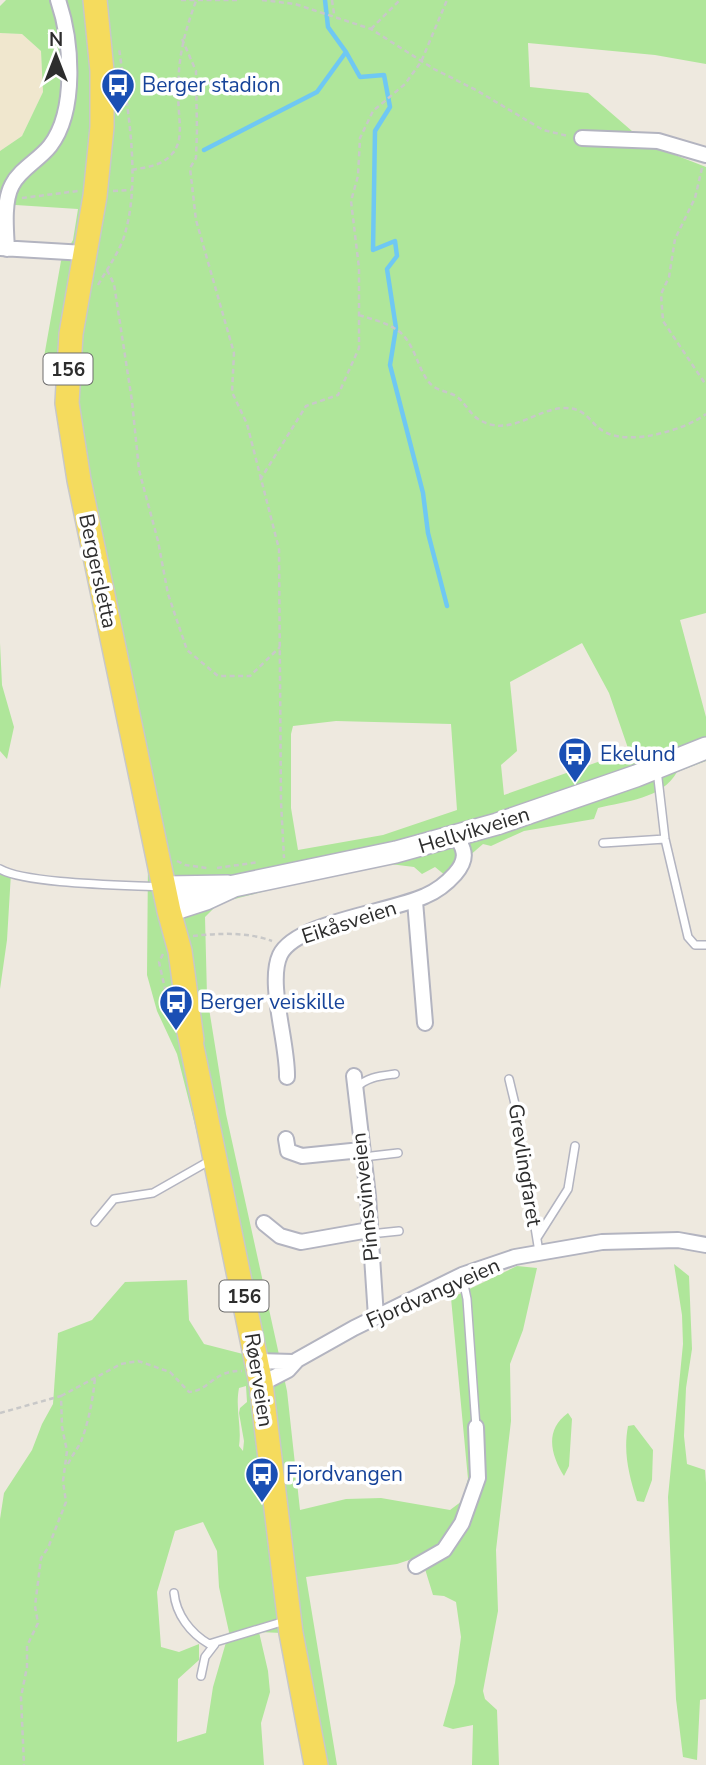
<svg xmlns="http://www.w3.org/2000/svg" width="706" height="1765" viewBox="0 0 706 1765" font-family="'Nunito Sans',sans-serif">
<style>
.education{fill:#f0e7ce}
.green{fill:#afe69a;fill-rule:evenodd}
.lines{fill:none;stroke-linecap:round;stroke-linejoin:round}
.stream{stroke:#6fc8f3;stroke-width:4.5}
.lane-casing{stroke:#b3b4c0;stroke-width:10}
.street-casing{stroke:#b3b4c0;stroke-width:18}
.secondary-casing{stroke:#b3b4c0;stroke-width:24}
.primary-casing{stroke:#c8c8c8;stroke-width:26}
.path{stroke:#c8c8c8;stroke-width:2.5;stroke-dasharray:5 3.5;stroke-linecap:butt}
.lane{stroke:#fff;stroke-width:7}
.street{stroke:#fff;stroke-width:14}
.secondary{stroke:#fff;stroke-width:21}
.primary{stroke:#f5db5d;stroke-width:23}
.labels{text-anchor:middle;stroke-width:7;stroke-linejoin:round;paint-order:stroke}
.shield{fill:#fff;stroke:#6c6c6c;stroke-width:2}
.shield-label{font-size:19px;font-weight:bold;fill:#2d2d2d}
.transit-label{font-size:21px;fill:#164399;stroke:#fff;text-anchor:start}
.street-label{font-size:21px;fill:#2d2d2d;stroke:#fff}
</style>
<rect width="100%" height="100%" fill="#eee9df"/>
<path class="education" d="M0,33L22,34L41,51L43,92L22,136L0,151Z"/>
<path class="green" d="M6,0H706V64L655,55L528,43L530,87L588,93L647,144L706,167V613L680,620L706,717V761L677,772C662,799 626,801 598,808L594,819L524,831L491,846L483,844L446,876L435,867L422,874L414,867L390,864L339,872L219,903L205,917L207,996L226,1114L287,1391L300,1510L346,1499L381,1498L450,1510L462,1501L468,1479L451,1298L517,1266L537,1268L523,1330L510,1364L511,1421L496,1550L498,1611L483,1691L485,1699L497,1710L499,1765H472L473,1725L453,1729L443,1726L455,1683L461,1637L456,1602L444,1596L433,1595L421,1556L397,1564L306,1577L337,1765H305L282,1633L259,1632L268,1671L270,1692L261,1723L264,1765H0V1519L4,1493L32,1450L42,1424L53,1404L58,1333L92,1320L125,1282L187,1280L189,1320L204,1344L243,1354L238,1311L195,1125L177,1054L157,1011L147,975L148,859L83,548L57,378L47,368L44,357L61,261L73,240L78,209L0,204V151L22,136L43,92L41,51L22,34L0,33V6ZM582,643L609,693L629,751L504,795L501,765L517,751L510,682ZM336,721L451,724L457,810L383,835L298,850L291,808V734L293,726ZM246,1386L247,1402L240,1408L239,1413L244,1441L243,1451L239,1446C242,1426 235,1409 239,1388ZM203,1522L217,1551L219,1587L229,1632L213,1687L206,1733L177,1742L178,1679L199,1660V1644L179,1652L161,1647L157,1592L175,1531Z
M0,643L2,685L14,727L7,759L0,751Z
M11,873L7,940L0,989V875Z
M674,1264L689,1276L692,1349L686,1388L684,1436L687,1464L705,1470L706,1483V1699L700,1700L697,1760L683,1757L676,1699L668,1497L683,1344L682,1315Z
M568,1413L572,1419L569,1466L564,1476C551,1455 544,1430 568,1413Z
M634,1425L653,1450L652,1480L644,1502L637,1501C629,1475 623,1453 628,1426Z"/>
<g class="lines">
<path class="stream" d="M325,0L328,27L346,52L360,77L384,75L390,107L375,131L373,250L395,241L397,256L387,269L396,328L390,365L423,493L428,533L447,606
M204,150L317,92L346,52"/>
<g class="lane-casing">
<path id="lane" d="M657,770L665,839L688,937L695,945H706
M603,843L665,839
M0,869C25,884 128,885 162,887
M509,1079L515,1104L539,1252
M356,1088C367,1077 380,1076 395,1074
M363,1157L398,1153
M95,1222L114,1199L153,1193L211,1160
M370,1234L399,1231
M537,1238L568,1189L575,1146
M462,1275L467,1299L476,1427
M174,1593C176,1614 190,1633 209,1644L285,1621
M201,1676L205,1657L215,1644"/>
</g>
<g class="street-casing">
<path id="street" d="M582,138L658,141L706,155
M0,248L85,253
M7,249C6,230 3,202 12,185C20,169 39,160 50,146C77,111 72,41 58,0
M415,901L425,1023
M354,1076L368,1196L376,1317
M287,1077C288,1043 267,983 280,955C296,922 391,912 425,896C437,891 447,883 455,874C461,867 466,859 463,850C462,845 458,840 456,836
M286,1139L288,1151L302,1156L361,1150
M264,1223L280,1236L301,1242L369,1230
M257,1361L293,1362
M261,1384L288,1370L297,1360L354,1328L462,1275L515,1257L602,1242L678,1240L706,1245
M416,1566L444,1550L462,1523L478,1478L476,1427"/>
</g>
<g class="secondary-casing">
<path id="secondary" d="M165,887L228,886
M169,911L206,899L234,886L396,852L497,824L636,776L706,748"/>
</g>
<g class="primary-casing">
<path id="primary" d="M95,0L102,71V127L95,196L71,334L67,403L79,480L169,911L180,951L192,1040
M188,1027L261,1384L291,1633L316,1765"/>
</g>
<path class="path" d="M181,0H239
M262,0L295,4L371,29L434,69L476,90L543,130L568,136
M332,0L334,14
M371,29L400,0
M182,39L196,71L197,131L196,158L190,168L196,220L234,353L232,392L247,424L279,549L281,802L284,858
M702,168L695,198L675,239L669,277L661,294L663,321L706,385
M132,170C146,167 162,166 172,154C182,143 180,127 179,113C176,70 181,41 196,1
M113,191L131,190
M22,198L78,191
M107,270L114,284L132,401L139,470L158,541L168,594L187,650L218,676H250L280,647
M98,285C107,269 118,254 124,237C142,179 127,107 119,48
M359,315C371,319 384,322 394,328C414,339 416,365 428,381C435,391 447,391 456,396C465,402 469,413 478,419C509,439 536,408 565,408C588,408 589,424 605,432C630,446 685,430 706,414
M260,480L306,406L338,395L359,348V268L351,201L358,176L360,138L373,111L405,84L421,62L447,0
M177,861L185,865L207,868
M217,868L259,862
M193,936C218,933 248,932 272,941
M163,954L159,962L167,998
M61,1396L121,1364L138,1361L170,1372L189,1392C211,1390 213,1370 242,1371
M0,1413L61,1396L62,1427L67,1451L63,1481L66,1502L48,1548L41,1558L35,1606L38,1623L27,1646V1667L21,1697L24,1765
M68,1464C72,1455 79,1447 82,1439C89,1420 93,1398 95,1378"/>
<use href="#lane" class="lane"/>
<use href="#street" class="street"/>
<use href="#secondary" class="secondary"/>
<use href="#primary" class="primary"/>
</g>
<defs>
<g id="bus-pin" transform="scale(1.75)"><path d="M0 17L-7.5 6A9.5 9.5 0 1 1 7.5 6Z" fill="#1a4fb4" stroke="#fff"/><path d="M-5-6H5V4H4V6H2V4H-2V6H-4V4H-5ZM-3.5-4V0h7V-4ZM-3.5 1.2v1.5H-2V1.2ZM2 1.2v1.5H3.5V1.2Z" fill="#fff"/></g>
</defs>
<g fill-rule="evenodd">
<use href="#bus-pin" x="118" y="85"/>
<use href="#bus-pin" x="575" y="754"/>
<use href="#bus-pin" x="176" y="1002"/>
<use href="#bus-pin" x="262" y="1474"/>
</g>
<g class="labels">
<g class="shield">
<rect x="43.5" y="353.5" width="49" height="31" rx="5"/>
<rect x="219.5" y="1280.5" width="49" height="31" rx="5"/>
</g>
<g class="shield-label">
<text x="68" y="376">156</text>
<text x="244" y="1303">156</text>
</g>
<g class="transit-label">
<text x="142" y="92">Berger stadion</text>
<text x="600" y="761">Ekelund</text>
<text x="200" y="1009">Berger veiskille</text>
<text x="286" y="1481">Fjordvangen</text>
</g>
<g class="street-label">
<text transform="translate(98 571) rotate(78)" y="7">Bergersletta</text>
<text transform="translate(474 830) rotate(-17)" y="7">Hellvikveien</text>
<text transform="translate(349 922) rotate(-18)" y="7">Eikåsveien</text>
<text transform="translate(525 1165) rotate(81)" y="7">Grevlingfaret</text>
<text transform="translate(365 1197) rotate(-96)" y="7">Pinnsvinveien</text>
<text transform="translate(433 1293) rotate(-24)" y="7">Fjordvangveien</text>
<text transform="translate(259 1380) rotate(81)" y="7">Røerveien</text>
</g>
</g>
<g transform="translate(56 56)" stroke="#ffffff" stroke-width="5" paint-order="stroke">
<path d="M0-5L12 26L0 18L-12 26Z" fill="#2d2d2d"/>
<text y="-10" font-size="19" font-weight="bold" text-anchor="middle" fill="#2d2d2d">N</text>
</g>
</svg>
